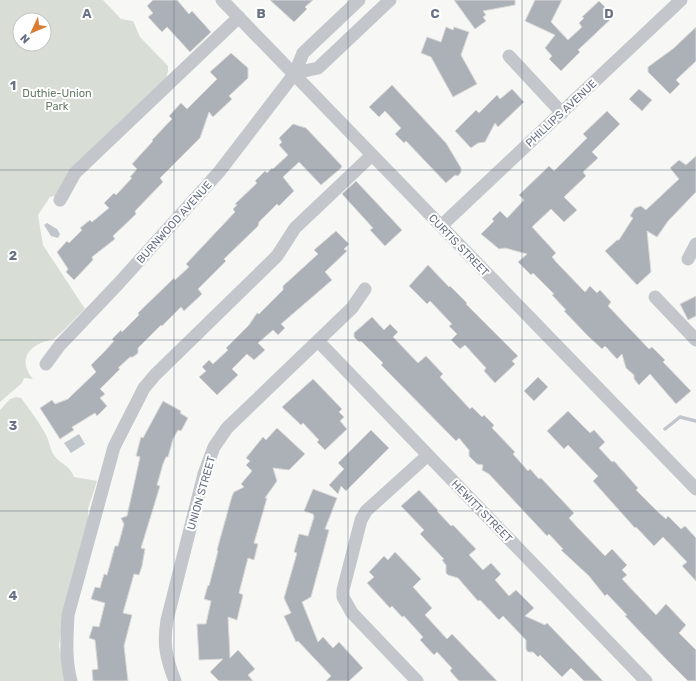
<svg xmlns="http://www.w3.org/2000/svg" width="696" height="681" viewBox="0 0 696 681" font-family="Rubik,sans-serif">
<style>
.green{fill:#d8ded6;fill-rule:evenodd}
.water{fill:#c0c6cc}
.lines{fill:none;stroke-linecap:round;stroke-linejoin:round}
.stream{stroke:#c0c6cc;stroke-width:3.5}
.building{fill:#acb1b8;stroke:#d9d9d7}
.minor{stroke:#c3c6ca;stroke-width:13}
.grid{fill:none;stroke:#687284;stroke-width:1;stroke-opacity:0.55}
.labels{text-anchor:middle;stroke-width:4;stroke-linejoin:round;paint-order:stroke}
.park-label{font-size:11px;fill:#677c67;stroke:#fff}
.street-label{font-size:11px;fill:#687284;stroke:#fff}
.grid-label{font-size:13px;text-anchor:middle;font-weight:bold;fill:#687284;stroke:#fff;stroke-width:4;stroke-linejoin:round;paint-order:stroke}
</style>
<rect width="100%" height="100%" fill="#f7f8f5"/>
<path class="green" d="M0,0H103L121,19L133,21L140,37L168,66V72L164,84L145,103L119,122L78,164L58,195L50,197L38,215L43,245L85,309C75,318 66,329 55,338C50,341 43,341 37,345C23,353 22,367 33,379L24,378L22,383L0,402ZM20,20H44V44H20Z
M16,397L21,398C30,410 40,423 47,437C49,442 50,447 52,452C58,464 69,463 74,477L97,481L88,509L89,523L65,606L59,646L67,681H0V410L10,399Z"/>
<path class="water" d="M47,223L57,229L60,234L58,238L51,236L44,225Z
M79,434L85,444L71,453L64,443Z"/>
<g class="lines">
<path class="stream" d="M665,429L680,417L696,421"/>
</g>
<path class="building" d="M153,0H177L189,14L192,11L211,32L190,52L167,27L162,32L148,17L153,13L147,6Z
M270,0H313L305,7L307,9L294,22Z
M454,0H515V5L483,11L486,15L483,17L486,21L475,29Z
M535,0H562L551,22L568,40L582,27L579,23L584,18L582,17L599,1L614,16L578,50L580,52L561,71L549,59L552,56L545,48L555,35L525,21Z
M446,27L453,30L454,27L469,32L461,55L477,84L453,97L431,57L421,53L427,37L441,42Z
M696,27V61L676,80L680,84L670,94L648,72V67L674,48Z
M231,53L248,68V78L229,96L232,99L213,117L209,112L200,138L160,178L163,182L135,211L136,214L113,236L115,239L92,257L93,260L74,280L66,272L68,269L57,252L67,241L69,243L82,230L80,228L90,220L92,222L109,208L104,203L114,193L116,195L132,178L130,177L137,169L132,164L153,141L152,140L172,119L169,116L181,103L187,109L217,79L210,72Z
M392,85L446,143L461,168V172L458,176L455,175L446,183L406,141L404,143L395,134L401,128L385,111L379,117L369,107Z
M512,89L524,102L498,127L495,123L485,142L478,143L471,148L455,131L476,110L479,113L497,95L500,99Z
M639,89L652,100L642,111L629,99Z
M607,111L620,124L592,152L598,158L583,172L586,176L564,197L577,210L564,222L551,209L532,227L556,253L552,257L557,263L585,292L590,286L597,293L600,290L611,302L608,306L649,349L652,347L665,360L663,362L691,391L676,404L650,374L639,385L634,379V375L626,368L622,354L617,359L605,346L602,349L588,336L564,311L566,310L552,295L554,294L533,273L531,275L518,262L527,254L505,248L499,249L481,234L494,221L492,219L500,211L507,218L524,200L519,195L549,166L554,171L587,138L583,134Z
M293,124L306,128L342,166L341,168L321,185L299,162L283,177L294,191L279,206L277,204L259,222L258,226L224,259L226,261L198,289L202,294L184,311L181,307L162,326L161,325L138,348V353L133,357H130L118,368L120,369L100,389L105,394L100,398L107,406L97,416L95,413L72,427L74,430L60,439L40,408L52,400L55,404L68,399L96,372L91,365L105,351L114,341L112,339L121,330L122,332L139,315L138,313L174,278L175,280L189,267L186,264L235,212L233,209L237,205L235,204L257,183L255,181L265,171L267,173L272,168L273,169L288,155L279,145L282,142L279,138Z
M696,156V192L668,221L657,237L647,231L651,272L637,285L605,251L617,240H619L633,218L630,216L635,208L641,206L646,210L679,179L670,168L679,160L686,165Z
M356,181L402,230L385,246L370,230L373,228L342,194Z
M336,231L349,244L344,249L347,251L325,272L332,280L281,324L285,328L278,335L273,330L258,343L265,350L254,360L247,354L232,369L238,375L217,395L199,377L206,371L202,367L209,360L213,364L228,350L226,348L249,325L257,313L259,314L283,290V286L318,254L314,250Z
M428,265L449,287L450,286L467,303L466,304L518,356L512,361L515,364L495,383L484,371L486,368L465,345L460,349L451,340L457,334L449,326L452,324L430,301L427,304L409,286Z
M696,296V316L688,320L680,304Z
M372,317L384,330L390,324L398,332L393,337L418,363L426,356L443,374L440,377L470,409L472,407L482,417L484,415L494,425L492,428L515,452L513,454L528,471L530,469L539,479L541,478L574,513L569,518L578,528L605,556L612,549L627,565L622,570L627,575L622,579L656,615L666,604L686,625L679,633L696,650V681H688L668,661L625,616L627,615L607,594L605,596L589,576L561,550L563,549L549,534L547,536L489,474L482,470L483,465L477,464L469,456V450L459,438L456,441L389,373L381,365L383,363L362,342L358,341L354,337V333Z
M538,377L548,387L534,401L524,391Z
M313,379L342,409L339,412L344,417L340,421L347,429L325,450L317,442L319,440L303,423L301,425L282,407Z
M163,401L181,411L180,413L188,418L181,431L178,430L173,439L168,457H166L163,464L157,485L160,486L141,548L145,549L142,566L139,575L134,574L123,613L132,615L124,646L128,681H93L92,670L98,669L95,640L89,638L93,626L99,627L105,603L91,599L95,587L100,588L104,574L107,575L115,546H118L124,524L121,518L127,516L140,457L136,456L141,437L143,438Z
M568,411L590,433L594,430L605,442L599,448L612,462L614,461L638,488L636,490L658,512L666,519L668,516L681,529L685,526L696,538V581L682,566L687,562L663,537L654,546L636,527L635,528L593,481L598,476L568,445L564,449L547,431Z
M277,428L305,454L289,470L273,468L277,481L265,498H267L254,543L258,544L254,560L248,558L239,593L243,595L237,620L228,617L230,658L238,650L255,669L248,675L253,681H219L210,672L223,659L199,660L197,624H206L211,601L204,599L208,585L209,586L218,551L217,550L232,496L234,492L244,487L241,484L252,471L246,465L250,461L246,458L263,437L266,440Z
M371,430L389,448L346,491L341,486L338,494L329,485L344,469L338,463Z
M313,489L337,498L325,529L329,530L311,597L302,602L318,642L323,637L333,648L339,642L363,668L349,681H326L331,676L298,641L296,642L284,616L291,613L284,598L297,553L294,552L299,534L308,536L314,517L313,514L304,511Z
M419,490L438,510L437,511L451,526L453,525L476,549L469,555L483,570L491,563L501,574L495,580L509,596L516,590L534,608L525,616L545,625L547,623L603,681H584L571,668L562,677L540,655L538,657L533,652H528L526,649V640L503,616L499,620L480,600L478,601L458,578L448,575L446,573V565L442,560L444,559L420,534L424,530L401,506Z
M395,552L421,579L413,587L432,608L425,615L447,639L452,634L497,681H459L450,671L452,668L437,652L434,655L420,640L423,637L404,616L402,617L392,606L390,608L367,583L374,577L369,572L384,556L388,560Z"/>
<g class="lines">
<path class="minor" d="M222,0L696,489
M509,56L562,113
M295,73L318,68L390,0
M60,200L75,173L239,17
M441,226L681,0
M688,259L696,244
M655,297L696,340
M318,341L646,681
M46,364L60,345L119,283L219,172L295,73L303,53L359,0
M71,681C65,659 67,637 68,615L114,447L144,388L155,375L277,256L295,228L372,155
M175,681C166,658 163,644 167,620L204,474L214,447L227,428L352,308L365,289
M417,681L352,613L343,597V590L361,520L366,511L428,455"/>
</g>
<path class="grid" d="M174,0V681M348,0V681M522,0V681M0,170H696M0,340H696M0,511H696"/>
<g class="labels">
<g class="park-label">
<text x="57" y="97">Duthie-Union<tspan x="57" dy="13">Park</tspan></text>
</g>
<g class="street-label">
<text transform="translate(561 113) rotate(-43)" y="4">PHILLIPS AVENUE</text>
<text transform="translate(174 222) rotate(-48)" y="4">BURNWOOD AVENUE</text>
<text transform="translate(459 245) rotate(46)" y="4">CURTIS STREET</text>
<text transform="translate(201 493) rotate(-74)" y="4">UNION STREET</text>
<text transform="translate(482 511) rotate(46)" y="4">HEWITT STREET</text>
</g>
</g>
<g class="grid-label">
<text x="87" y="18">A</text>
<text x="261" y="18">B</text>
<text x="435" y="18">C</text>
<text x="609" y="18">D</text>
<text x="13" y="90">1</text>
<text x="13" y="260">2</text>
<text x="13" y="430">3</text>
<text x="13" y="600">4</text>
</g>
<g transform="translate(32 32) rotate(226)"><circle r="19" fill="#ffffff" stroke="#c3c7ce"/>
<path d="M0-3L7 15L0 10L-7 15Z" fill="#da7c33"/>
<text y="-6" font-size="11" font-weight="bold" text-anchor="middle" fill="#687284">N</text>
</g>
</svg>
